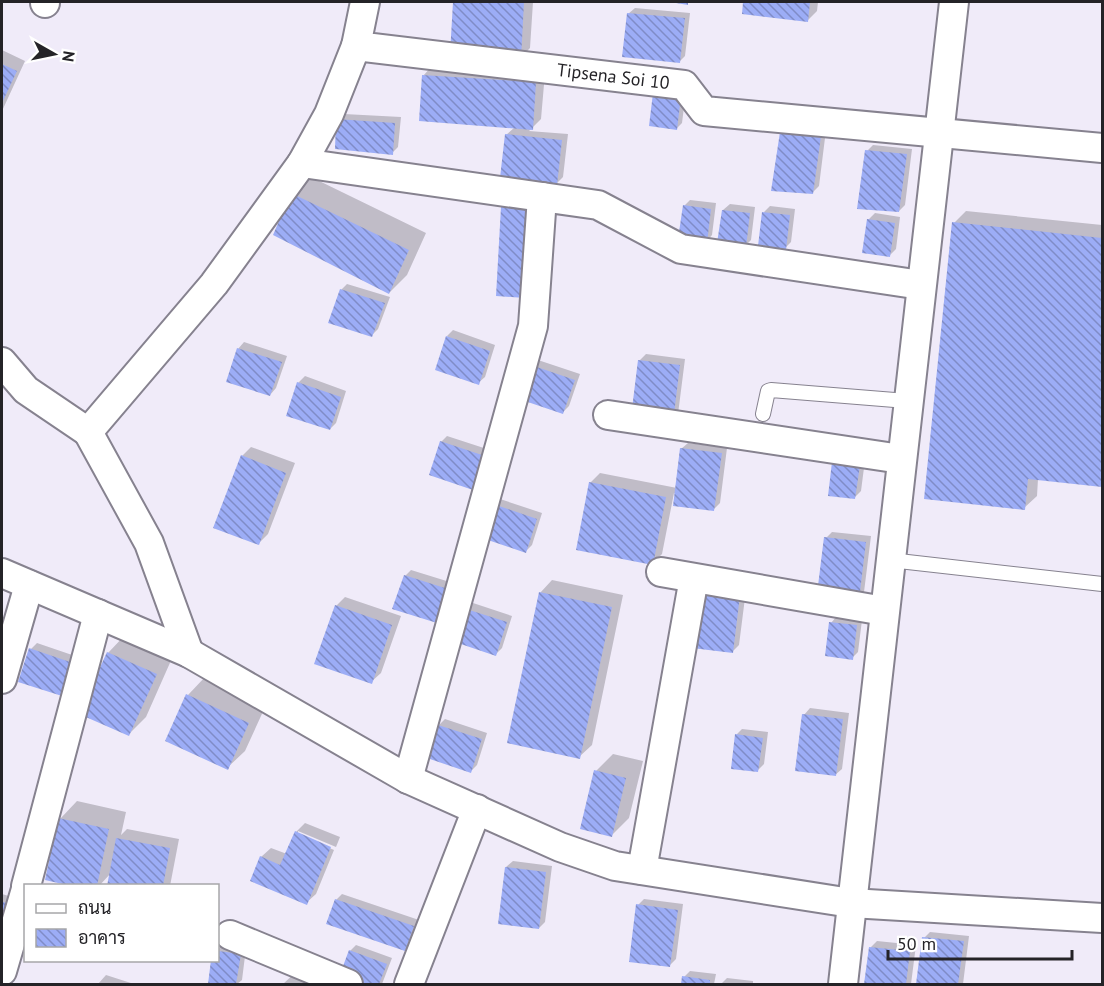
<svg xmlns="http://www.w3.org/2000/svg" width="1104" height="986" viewBox="0 0 1104 986" font-family="'PT Sans',Sarabun,sans-serif">
<style>
.shadow{fill:#0003}
.building{fill:url(#building-back-hatch)}
.lines{fill:none;stroke-linecap:round;stroke-linejoin:round}
.service-casing{stroke:#86828f;stroke-width:16}
.minor-casing{stroke:#86828f;stroke-width:32}
.service{stroke:#fff;stroke-width:14}
.minor{stroke:#fff;stroke-width:28}
.labels{text-anchor:middle;stroke-width:6;stroke-linejoin:round;paint-order:stroke}
.street-label{font-size:18px;fill:#242327;stroke:#fff}
</style>
<defs>
<pattern id="building-back-hatch" width="6" height="6" patternUnits="userSpaceOnUse" patternTransform="scale(1.5)"><rect width="6" height="6" fill="#9cadf6"/><path d="M-1 5l2 2M0 0l6 6M5-1l2 2" fill="none" stroke="#7f8cc7"/></pattern>
</defs>
<rect width="100%" height="100%" fill="#f0ebf9"/>
<path class="shadow" d="M455,2H533L530,48L520,58L452,52Z
M745,2H818L817,11L808,20L744,12Z
M635,8L690,13L685,56L679,62L628,14Z
M2,50L25,61L2,111Z
M432,66L545,73L541,119L529,131L568,134L563,177L557,183L506,135L515,127L423,76Z
M660,87L686,91L682,123L676,129Z
M344,114L401,117L398,147L392,153L338,120Z
M826,130L819,186L813,192L773,189Z
M873,145L912,149L905,205L899,211L867,151Z
M309,176L426,233L407,275L389,293L292,194Z
M690,200L716,203L712,235L706,242L684,206Z
M730,204L755,207L751,240L745,246L723,210Z
M770,206L795,209L791,242L785,248L764,212Z
M966,211L1102,225V486L1038,479L1037,496L1024,508L954,223Z
M875,213L900,217L896,249L890,255L868,220Z
M347,284L390,297L378,329L372,335L341,290Z
M453,330L495,345L485,377L478,383L447,336Z
M244,342L287,356L276,388L270,395L238,349Z
M646,354L685,359L678,414L672,420L640,360Z
M538,360L580,374L569,406L563,412L521,398Z
M305,376L346,391L336,423L330,429L298,383Z
M447,436L490,450L479,482L441,442Z
M688,443L727,448L720,503L714,509L674,493L662,554L652,564L578,549L591,482L600,473L677,488L681,449Z
M251,447L295,463L268,534L258,544L242,456Z
M839,456L865,460L861,491L855,497Z
M500,499L542,513L532,545L526,551L494,505Z
M832,532L871,536L864,592L858,598L826,538Z
M411,570L453,583L443,615L405,576Z
M552,580L623,595L592,745L579,757L540,593Z
M746,590L739,645L733,651L701,591Z
M345,597L401,616L381,673L371,682L336,606Z
M470,602L512,616L502,648L496,654L464,609Z
M837,616L862,620L858,652L852,658L831,623Z
M125,635L173,656L146,717L129,734L108,653Z
M37,643L78,657L68,688L31,649Z
M205,677L266,705L245,751L227,768L188,695Z
M810,708L849,713L842,769L835,775L804,715Z
M445,719L487,733L477,765L471,771L429,757L439,725Z
M742,729L768,732L764,764L758,770L736,735Z
M613,754L643,761L629,818L612,835L596,771Z
M77,801L126,812L121,835L127,829L179,839L170,886H109L111,873L99,886H75L60,819Z
M305,823L340,837L336,847L298,831V834L334,850L316,894L306,903L261,857L271,848L287,854L296,832Z
M513,861L552,866L545,922L539,928L506,867Z
M2,894L12,897L2,928Z
M342,894L419,920L411,943L405,949L336,900Z
M644,899L683,904L676,959L670,965L638,905Z
M930,932L969,936L963,984H918L924,938Z
M877,941L916,945L911,984H866L871,947Z
M220,945L246,948L242,980L237,984L210,983Z
M356,945L392,958L382,984H362L340,977L350,951Z
M297,971L335,984H283Z
M690,971L716,974L714,984H683L684,977Z
M106,975L134,984H98Z
M727,978L753,981V984H721Z"/>
<path class="building" d="M453,2H524L521,59L450,54Z
M670,2H688V5Z
M743,2H810L808,22L742,14Z
M627,13L685,18L680,63L622,57Z
M2,64L17,71L2,103Z
M422,75L536,82L533,130L419,121Z
M653,93L681,96L677,130L649,126Z
M336,119L395,123L393,155L335,149Z
M780,132L821,136L813,194L771,191Z
M505,134L562,140L557,185L500,178Z
M865,150L907,154L899,212L857,209Z
M291,193L409,250L389,294L273,235Z
M683,205L711,209L707,243L678,239Z
M501,207L530,208L525,298L496,296Z
M722,210L750,213L746,247L717,243Z
M762,212L790,215L786,250L758,246Z
M867,219L895,223L890,257L862,253Z
M952,222L1102,238V487L1028,479L1025,510L924,499Z
M340,289L385,303L372,337L328,323Z
M446,336L490,351L479,385L435,370Z
M237,348L282,362L270,396L226,382Z
M638,360L680,365L673,422L631,417Z
M531,365L575,380L563,414L519,399Z
M297,382L341,397L330,430L286,416Z
M440,441L485,456L473,490L429,475Z
M680,448L722,453L714,511L673,506Z
M241,455L286,473L259,545L213,528Z
M832,462L860,465L855,499L828,496Z
M589,482L666,497L653,565L576,550Z
M493,504L537,519L526,553L482,538Z
M824,537L866,542L859,600L817,594Z
M404,575L448,589L437,623L392,609Z
M699,590L740,595L733,653L692,648Z
M539,592L612,607L580,759L507,743Z
M335,605L392,625L372,684L314,664Z
M463,608L507,622L496,656L452,641Z
M829,622L857,625L853,660L825,656Z
M29,648L73,663L62,696L18,682Z
M107,652L157,674L129,736L79,714Z
M186,694L249,723L228,770L165,741Z
M802,714L843,719L836,776L795,771Z
M438,725L482,739L471,773L427,758Z
M735,734L763,738L758,772L731,769Z
M594,770L626,778L612,837L580,829Z
M58,818L109,829L97,886H71L45,880Z
M295,831L331,847L307,905L250,881L260,856L280,865Z
M116,838L170,848L163,886H107Z
M505,867L546,872L539,929L498,924Z
M335,899L414,926L405,951L326,924Z
M2,902L7,903L2,917Z
M636,904L678,910L670,967L629,962Z
M922,937L964,941L958,984H916Z
M869,947L910,951L906,984H864Z
M349,950L387,964L379,984H358L339,977Z
M218,951L241,954L236,984H208L211,960H218Z
M682,976L710,980V984H681Z"/>
<g class="lines">
<g class="service-casing">
<path id="service" d="M763,414L768,391L771,390L907,401
M890,560L1102,584"/>
</g>
<g class="minor-casing">
<g id="minor">
<path id="s1" d="M365,2L356,46L684,85L704,111L1102,148"/>
<path d="M45,3V2"/>
<path d="M302,163L598,205L681,249L921,285"/>
<path d="M2,362L26,390L88,432"/>
<path d="M608,415L901,459"/>
<path d="M661,572L884,611"/>
<path d="M2,573L189,653L408,779L560,847L615,866L851,903L1102,918"/>
<path d="M189,653L149,543L88,432L214,284L302,163L329,114L356,46"/>
<path d="M2,679L29,585"/>
<path d="M408,779L533,326L542,197"/>
<path d="M642,870L692,589"/>
<path d="M26,886L98,614"/>
<path d="M230,935L348,984"/>
<path d="M2,971L26,889"/>
<path d="M409,984L477,809"/>
<path d="M843,984L954,2"/>
</g>
</g>
<use href="#service" class="service"/>
<use href="#minor" class="minor"/>
</g>
<g class="labels">
<g class="street-label">
<text dy="6" stroke="none"><textPath href="#s1" startOffset="304">Tipsena Soi 10</textPath></text>
</g>
</g>
<rect width="1104" height="986" fill="none" stroke="#242327" stroke-width="6"/>
<rect x="24" y="884" width="195" height="78" fill="#ffffff" stroke="#a7a7a9" stroke-width="1.5"/>
<rect x="36" y="904" width="30" height="9" fill="#ffffff" stroke="#a7a7a9" stroke-width="1.5"/>
<text x="78" y="914" font-size="18" fill="#242327">ถนน</text>
<rect x="36" y="929" width="30" height="18" fill="url(#building-back-hatch)" stroke="#a7a7a9" stroke-width="1.5"/>
<text x="78" y="944" font-size="18" fill="#242327">อาคาร</text>
<g transform="translate(54 54) rotate(99)" stroke="#ffffff" stroke-width="4.5" paint-order="stroke">
<path d="M0-4.5L10 22L0 15L-10 22Z" fill="#242327"/>
<text y="-9" font-size="16" font-weight="bold" text-anchor="middle" fill="#242327">N</text>
</g>
<path d="M888 950v9h184v-9" fill="none" stroke="#242327" stroke-width="3"/>
<text x="897" y="950" font-size="18" fill="#242327" stroke="#ffffff" stroke-width="4.5" paint-order="stroke">50 m</text>
</svg>
